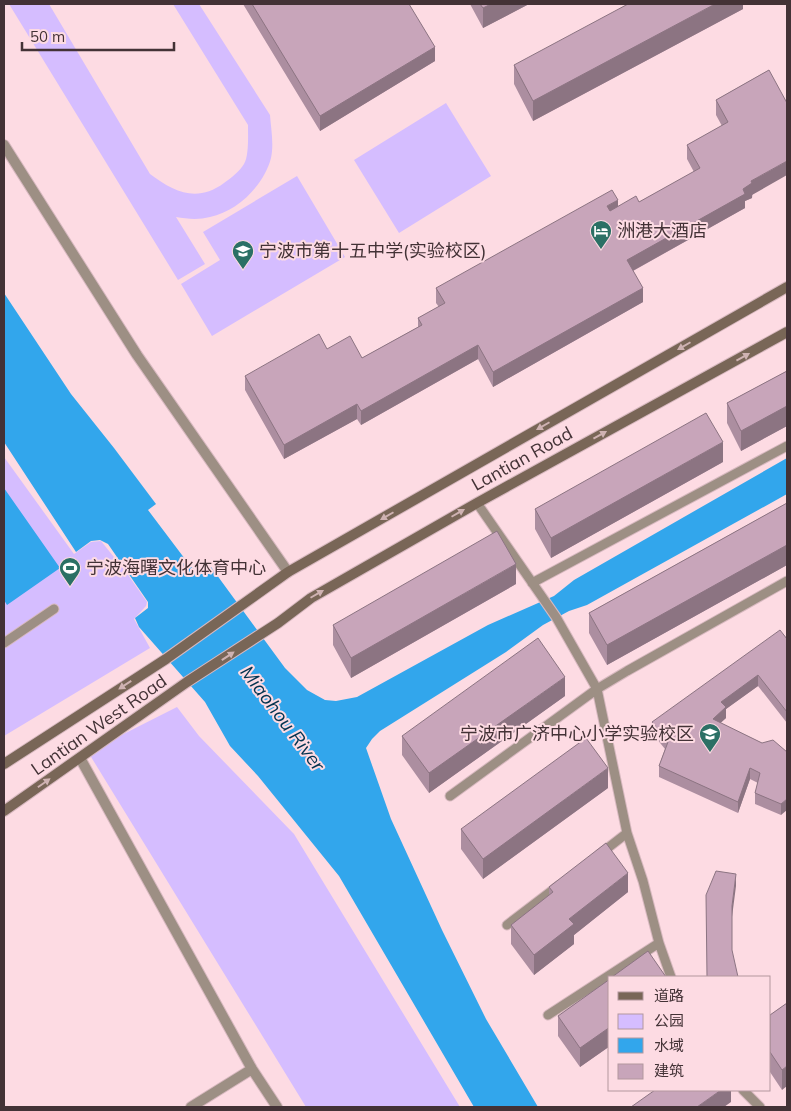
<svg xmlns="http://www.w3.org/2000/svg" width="791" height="1111" viewBox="0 0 791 1111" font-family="Mulish,'Noto Sans SC',sans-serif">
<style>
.green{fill:#d5bdff}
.water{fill:#32a6ec}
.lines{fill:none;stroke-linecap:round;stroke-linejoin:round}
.lane-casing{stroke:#d8b9c0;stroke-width:11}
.street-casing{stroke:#d8b9c0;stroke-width:12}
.secondary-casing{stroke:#d8b9c0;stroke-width:12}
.lane{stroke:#9d8f84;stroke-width:9}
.street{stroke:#9d8f84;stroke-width:10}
.secondary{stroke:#796657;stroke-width:10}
.wall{fill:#ac8ea0}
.shaded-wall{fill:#8c7482}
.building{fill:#c8a5ba;stroke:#8c7482}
.oneway{fill:#cfb2b2}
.labels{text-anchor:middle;stroke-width:4;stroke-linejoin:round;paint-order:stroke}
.poi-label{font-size:18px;fill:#433236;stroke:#fddbe3;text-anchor:start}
.street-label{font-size:18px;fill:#433236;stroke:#fddbe3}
.water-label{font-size:19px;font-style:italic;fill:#03334f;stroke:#fddbe3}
</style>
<rect width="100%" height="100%" fill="#fddbe3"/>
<path class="green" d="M9,4H49L150,174C174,192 197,203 224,183C231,178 240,171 244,164C249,156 248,135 248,125L173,4H199L270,115C271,129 274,144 271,158C264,185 238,211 210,217C199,220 187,219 176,217L205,264L178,280Z
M446,103L491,176L399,233L354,160Z
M297,176L345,257L212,336L181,284L220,260L203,232Z
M4,457L74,554L91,542L101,541L126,572L147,602L146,606L134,619L150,648L4,736Z
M177,707L199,736L294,834L460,1107H306L88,752Z"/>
<path class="water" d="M4,293L71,394L114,448L156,504L148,510L191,567C198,572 204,570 211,567L285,668L307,690L325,700L336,701L357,697L488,625L554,596L574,580L787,458V494L587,605L569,611L543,625L506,652L380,731L372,739L366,748L391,819L442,930L486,1019L538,1107H474L339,876L258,776L230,746L205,702L139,627L135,618L148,608V602L108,544L100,540L91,541L76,552L4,442Z
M4,488L60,568L7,605L4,600Z"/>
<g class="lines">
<g class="lane-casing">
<path id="lane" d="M477,503L556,617L597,689L627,833L643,881L659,943L671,977
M532,583L787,446
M4,643L54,609
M450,796L597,689L627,671L787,581
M600,854L627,833
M507,925L558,886
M548,1015L659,943
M743,1090L760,1107"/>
</g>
<g class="street-casing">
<path id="street" d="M4,145L137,355L288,572
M80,758L252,1069L277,1107
M191,1107L252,1069"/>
</g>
<g class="secondary-casing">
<path id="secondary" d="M4,764L166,659L288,572L787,287
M4,811L187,682L278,623L311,598L477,503L787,332"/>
</g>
<use href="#lane" class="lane"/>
<use href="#street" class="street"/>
<use href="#secondary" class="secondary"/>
</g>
<path class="wall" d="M243,4H409L435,61L320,131Z
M470,4H529L483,28Z
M743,4V9L533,121L514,84V65Z
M769,70L752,198L745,201V208L633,271L643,302L493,387L478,359L361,425L357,419L284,459L245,390V376L327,349L362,358L418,327V318L439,307L436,303V288L618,206L639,202L694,172L687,159V145L722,126L716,115V100Z
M787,371V426L741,451L727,423V403Z
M723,462L551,558L535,529V509Z
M787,503V565L607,665L589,633V613Z
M516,584L351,678L333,645V625Z
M787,639V723L758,686L726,709V718L720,723L762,743L787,752L781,815L755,804V793L758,783L750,779L738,813L659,777V766L665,749L652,733V722Z
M565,696L429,793L402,755V736Z
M608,788L483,879L461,849V829Z
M549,887L628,892L574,935V944L534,975L511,944V925L549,895Z
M610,979V1046L580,1067L558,1036V1016Z
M787,1003L782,1090L770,1072V1015Z"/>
<path class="shaded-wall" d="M491,4H529L483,28V8Z
M715,4H743V9L533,121V101Z
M435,47V61L320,131V116Z
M787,161V175L752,195V198L745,201V208L627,274V260L743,189L751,181Z
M618,200V214L607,220V206Z
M643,288V302L493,387V372Z
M478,345V359L361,425V411Z
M357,404V419L284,459V445Z
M787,406V426L741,451V431Z
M723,442V462L551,558V538Z
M787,545V565L607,665V645Z
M516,564V584L351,678V658Z
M758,675V686L726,709V718L713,730V719L721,702Z
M565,677V696L429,793V773Z
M608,768V788L483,879V859Z
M750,768V779L738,813V802Z
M787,799V810L781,815V804Z
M628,873V892L574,935V944L534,975V955L569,919Z
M736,874V886L732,917V906Z
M610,1027V1046L580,1067V1048Z
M787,1066V1086L782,1090V1070Z
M721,1090H731V1102L724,1107H697Z"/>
<path class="building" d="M252,4H409L435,47L320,116Z
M480,4H491L483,8Z
M628,4H715L533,101L514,65Z
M769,70L787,103V161L751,181L752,183L743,189L745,194L627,260L643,288L493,372L478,345L361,411L357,404L284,445L245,376L319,334L327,349L350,336L362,358L422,325L418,318L445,303L436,288L612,190L618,200L607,206L610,211L636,196L639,202L700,168L687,145L728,122L716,100Z
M787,371V406L741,431L727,403Z
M706,413L723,442L551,538L535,509Z
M787,503V545L607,645L589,613Z
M497,531L516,564L351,658L333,625Z
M780,630L787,639V712L758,675L721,702L726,707L713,719L762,743L773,740L787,752V799L781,804L755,793L760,773L750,768L738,802L659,766L668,742L652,722Z
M538,638L565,677L429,773L402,736Z
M586,738L608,768L483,859L461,829Z
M606,843L628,873L569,919L574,924L534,955L511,925L553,892L549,887Z
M716,871L736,874L732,906V950L738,977H707L706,895Z
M648,951L666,977H612Z
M610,979V1027L580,1048L558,1016Z
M787,1003V1066L782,1070L770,1052V1015Z
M655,1090H721L697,1107H631Z"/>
<defs><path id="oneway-solid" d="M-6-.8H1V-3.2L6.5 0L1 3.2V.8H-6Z" transform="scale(1.25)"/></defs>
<g class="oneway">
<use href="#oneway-solid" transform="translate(684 346) rotate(150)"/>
<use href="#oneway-solid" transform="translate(743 357) rotate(-29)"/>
<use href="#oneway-solid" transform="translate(543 426) rotate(150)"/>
<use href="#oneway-solid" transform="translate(600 435) rotate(-29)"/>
<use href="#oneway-solid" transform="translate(458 513) rotate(-30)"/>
<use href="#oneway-solid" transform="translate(387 516) rotate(150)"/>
<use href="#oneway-solid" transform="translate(317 594) rotate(-30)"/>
<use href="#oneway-solid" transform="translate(228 656) rotate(-34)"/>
<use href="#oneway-solid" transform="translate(125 685) rotate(147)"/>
<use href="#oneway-solid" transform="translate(44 783) rotate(-35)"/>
</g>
<defs>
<g id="hotel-pin" transform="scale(1.125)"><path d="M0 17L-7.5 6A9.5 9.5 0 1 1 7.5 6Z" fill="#2b7065" stroke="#fddbe3"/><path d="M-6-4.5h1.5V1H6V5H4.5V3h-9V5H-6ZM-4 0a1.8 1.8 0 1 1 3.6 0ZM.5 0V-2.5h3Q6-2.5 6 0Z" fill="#fff"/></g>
<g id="school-pin" transform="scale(1.125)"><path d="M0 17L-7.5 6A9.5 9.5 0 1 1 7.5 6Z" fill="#2b7065" stroke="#fddbe3"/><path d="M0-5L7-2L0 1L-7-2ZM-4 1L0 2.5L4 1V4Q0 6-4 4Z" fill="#fff"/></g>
<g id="stadium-pin" transform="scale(1.125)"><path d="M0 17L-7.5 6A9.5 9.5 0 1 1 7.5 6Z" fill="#2b7065" stroke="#fddbe3"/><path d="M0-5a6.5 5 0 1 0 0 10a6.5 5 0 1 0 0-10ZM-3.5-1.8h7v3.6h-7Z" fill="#fff"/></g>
</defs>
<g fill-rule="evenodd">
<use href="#hotel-pin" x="601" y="231"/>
<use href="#school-pin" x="243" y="251"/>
<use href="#stadium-pin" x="70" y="568"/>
<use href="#school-pin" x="710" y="734"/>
</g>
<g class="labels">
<g class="poi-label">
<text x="617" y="237">洲港大酒店</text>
<text x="259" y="257">宁波市第十五中学(实验校区)</text>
<text x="86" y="574">宁波海曙文化体育中心</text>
<text x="694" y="740" text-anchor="end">宁波市广济中心小学实验校区</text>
</g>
<g class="street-label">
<text transform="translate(522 459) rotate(-29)" y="6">Lantian Road</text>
<text transform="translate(99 725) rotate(-35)" y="6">Lantian West Road</text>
</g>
<g class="water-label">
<text transform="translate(283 718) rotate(53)" y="7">Miaohou River</text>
</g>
</g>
<rect width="791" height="1111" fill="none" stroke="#433236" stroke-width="10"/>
<rect x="608" y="976" width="162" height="115" fill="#fddbe3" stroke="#b3979e"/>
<rect x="618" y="992" width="25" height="8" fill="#796657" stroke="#b3979e"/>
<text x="654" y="1001" font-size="15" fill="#433236">道路</text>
<rect x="618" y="1014" width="25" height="15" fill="#d5bdff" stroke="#b3979e"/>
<text x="654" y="1026" font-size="15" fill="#433236">公园</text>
<rect x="618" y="1038" width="25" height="15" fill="#32a6ec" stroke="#b3979e"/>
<text x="654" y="1051" font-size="15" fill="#433236">水域</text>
<rect x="618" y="1064" width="25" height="15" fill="#c8a5ba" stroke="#b3979e"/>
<text x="654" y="1076" font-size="15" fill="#433236">建筑</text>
<path d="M22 42v8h152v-8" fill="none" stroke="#433236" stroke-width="2.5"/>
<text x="30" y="42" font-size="15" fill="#433236" stroke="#fddbe3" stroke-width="4" paint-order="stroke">50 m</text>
</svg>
